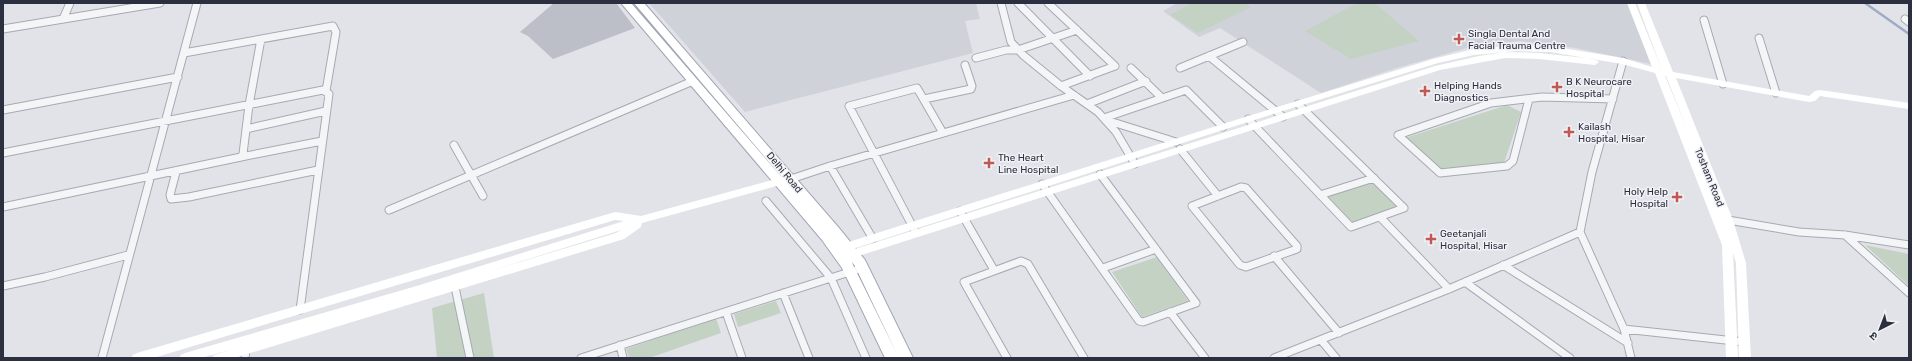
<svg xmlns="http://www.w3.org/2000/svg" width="1912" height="361" viewBox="0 0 1912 361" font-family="Rubik,'Noto Sans Devanagari',sans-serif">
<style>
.built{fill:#d0d2da}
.green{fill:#c4d2c4}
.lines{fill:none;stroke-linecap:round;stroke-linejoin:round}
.stream{stroke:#a0abc5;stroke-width:2.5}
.building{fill:#bcbec8}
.street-casing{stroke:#a7a9b3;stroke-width:9}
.primary-casing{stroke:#a2a6b3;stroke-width:2}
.street{stroke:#f4f5f7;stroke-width:7}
.secondary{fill:#fff;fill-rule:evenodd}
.primary{fill:#fff;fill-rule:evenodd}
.poi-dot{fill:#c15853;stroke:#f1f2f6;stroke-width:1.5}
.labels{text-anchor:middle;stroke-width:3;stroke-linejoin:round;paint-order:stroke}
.poi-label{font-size:10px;fill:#2b2f3f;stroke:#f1f2f6;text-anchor:start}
.street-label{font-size:10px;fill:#2b2f3f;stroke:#f1f2f6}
</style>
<rect width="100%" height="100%" fill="#e2e3e9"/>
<path class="built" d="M649,3H976L980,19L965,21L973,53L745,112Z
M1177,3H1628L1651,64L1575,48L1520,41L1474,46L1397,68L1321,93L1220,28L1199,37L1163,11Z"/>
<path class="green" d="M1192,3H1244L1251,7L1198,33L1170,15Z
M1357,3H1375L1419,41L1351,59L1305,31Z
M1507,105L1521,112L1504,163L1441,171L1405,138Z
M1372,181L1398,208L1353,223L1327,196Z
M1865,245L1909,254V286Z
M1157,257L1188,301L1142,317L1112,272Z
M484,293L494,358H437L432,308Z
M776,301L781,313L738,327L734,314Z
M716,318L721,333L649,358H629L626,349Z"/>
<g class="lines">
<path class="stream" d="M1865,3L1909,34"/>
</g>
<path class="building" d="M554,3H616L635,28L553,59L528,36L520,32Z"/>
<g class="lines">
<g class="street-casing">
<path id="street" d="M1001,3L1011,42L1023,55L1061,86L1098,112L1116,132L1135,164
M1018,3L1090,76
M1048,3L1115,66L1061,86
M63,19L70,3
M1905,19L1909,22
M1704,20L1723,84
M3,29L160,3
M1759,38L1776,93
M184,53L333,26L336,32L326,91
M1209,56L1283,117
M976,58L1006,50H1018L1077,30
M1623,61L1592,172L1580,232L1624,329L1631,358
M1131,68L1162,98
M1180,68L1243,42
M924,99L971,89L972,86L965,65
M1529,99L1513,161L1507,166L1440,173L1398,135L1491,103L1542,97L1613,99
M1087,104L1146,81
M3,110L178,77
M1104,118L1186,90L1223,127
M1248,119L1351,227L1404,208L1298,104
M1106,120L1176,142
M246,129L326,111
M454,145L483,196
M1180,149L1218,196
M3,153L323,90L329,94L300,310
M241,157L322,141
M830,166L873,239
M176,172L170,195L171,199L189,197L318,170
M791,179L830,166L1074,95
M1042,184L1139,321L1143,322L1196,303L1100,174
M1241,187L1246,188L1297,246V249L1246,267L1240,265L1192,206Z
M1320,195L1374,178
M766,201L831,278L866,358
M3,207L241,157L243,154L249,105L261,39
M389,210L693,81
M960,211L994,270
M1380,217L1449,289
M1728,220L1799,232L1845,235L1909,245
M915,231L849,106L917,88L943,133
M1845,235L1909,293
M1274,256L1339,333
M1503,265L1628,343
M1103,268L1156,249
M1465,282L1570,358
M3,286L45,277L128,255
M455,287L470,358
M783,293L809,358
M726,312L742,358
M1170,312L1205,358
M1624,329L1744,342
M1321,340L1336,358
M620,345L623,358
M102,358L197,3
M245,358L246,350
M581,358L862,268
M1007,358L964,282L1021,261L1028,264L1084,358
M1274,358L1449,289L1580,232"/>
</g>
<g class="primary-casing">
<path id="primary" d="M621,3H631L798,196L634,3H644L839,228L865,260L913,358H885L842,268L822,240ZM852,262L855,266L897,354L853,265Z"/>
</g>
<use href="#street" class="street"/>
<path class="secondary" d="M1627,3H1635L1662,70L1637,3H1645L1673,72L1809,96L1815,91L1820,90L1909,103V109L1820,96L1815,101L1809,102L1676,78L1733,220L1746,263L1751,358H1739L1736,263L1733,253L1738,358H1726L1722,245L1655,73L1622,64L1550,52L1516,51L1474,55L1438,63L1251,121L840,253L836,252L835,249L836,246L1245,117L1433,59L1474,49L1516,45L1550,46L1623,58L1652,67ZM1665,76H1666L1688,131Z
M1505,52L1539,53L1595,59L1599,62L1595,65L1539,59L1505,58L1440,70L846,260L842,259L841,256L842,253L1435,66L1479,56Z
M787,176L792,180L791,182L642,223L641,227L624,239L234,358H212L214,355L233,349L201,358H179L181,355L185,353L420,285L624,221L615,220L153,358H131L133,355L137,353L615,212L641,216ZM621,230L616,233L487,272Z"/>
<use href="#primary" class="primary"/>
</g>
<g class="poi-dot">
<path d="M1457 33h4v4h4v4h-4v4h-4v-4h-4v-4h4z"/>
<path d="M1555 81h4v4h4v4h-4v4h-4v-4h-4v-4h4z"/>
<path d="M1423 85h4v4h4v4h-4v4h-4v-4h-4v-4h4z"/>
<path d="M1567 126h4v4h4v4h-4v4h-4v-4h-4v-4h4z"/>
<path d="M987 157h4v4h4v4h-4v4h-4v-4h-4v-4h4z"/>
<path d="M1675 191h4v4h4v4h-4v4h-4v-4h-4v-4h4z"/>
<path d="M1429 233h4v4h4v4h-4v4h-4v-4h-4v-4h4z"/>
</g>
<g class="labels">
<g class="poi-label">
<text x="1468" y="37">Singla Dental And<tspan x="1468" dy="12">Facial Trauma Centre</tspan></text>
<text x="1566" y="85">B K Neurocare<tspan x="1566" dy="12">Hospital</tspan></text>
<text x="1434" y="89">Helping Hands<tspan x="1434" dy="12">Diagnostics</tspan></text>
<text x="1578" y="130">Kailash<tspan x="1578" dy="12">Hospital, Hisar</tspan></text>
<text x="998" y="161">The Heart<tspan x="998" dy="12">Line Hospital</tspan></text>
<text x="1668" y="195" text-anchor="end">Holy Help<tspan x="1668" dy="12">Hospital</tspan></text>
<text x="1440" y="237">Geetanjali<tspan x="1440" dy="12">Hospital, Hisar</tspan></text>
</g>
<g class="street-label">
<text transform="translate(785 172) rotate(50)" y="4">Delhi Road</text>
<text transform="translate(1710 177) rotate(68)" y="4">Tosham Road</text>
</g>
</g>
<rect width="1912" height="361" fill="none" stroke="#2b2f3f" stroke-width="8"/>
<g transform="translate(1880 329) rotate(222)" stroke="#f1f2f6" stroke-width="3" paint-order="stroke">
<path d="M0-3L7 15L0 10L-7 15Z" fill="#2b2f3f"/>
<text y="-6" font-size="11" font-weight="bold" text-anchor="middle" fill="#2b2f3f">उ</text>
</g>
</svg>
